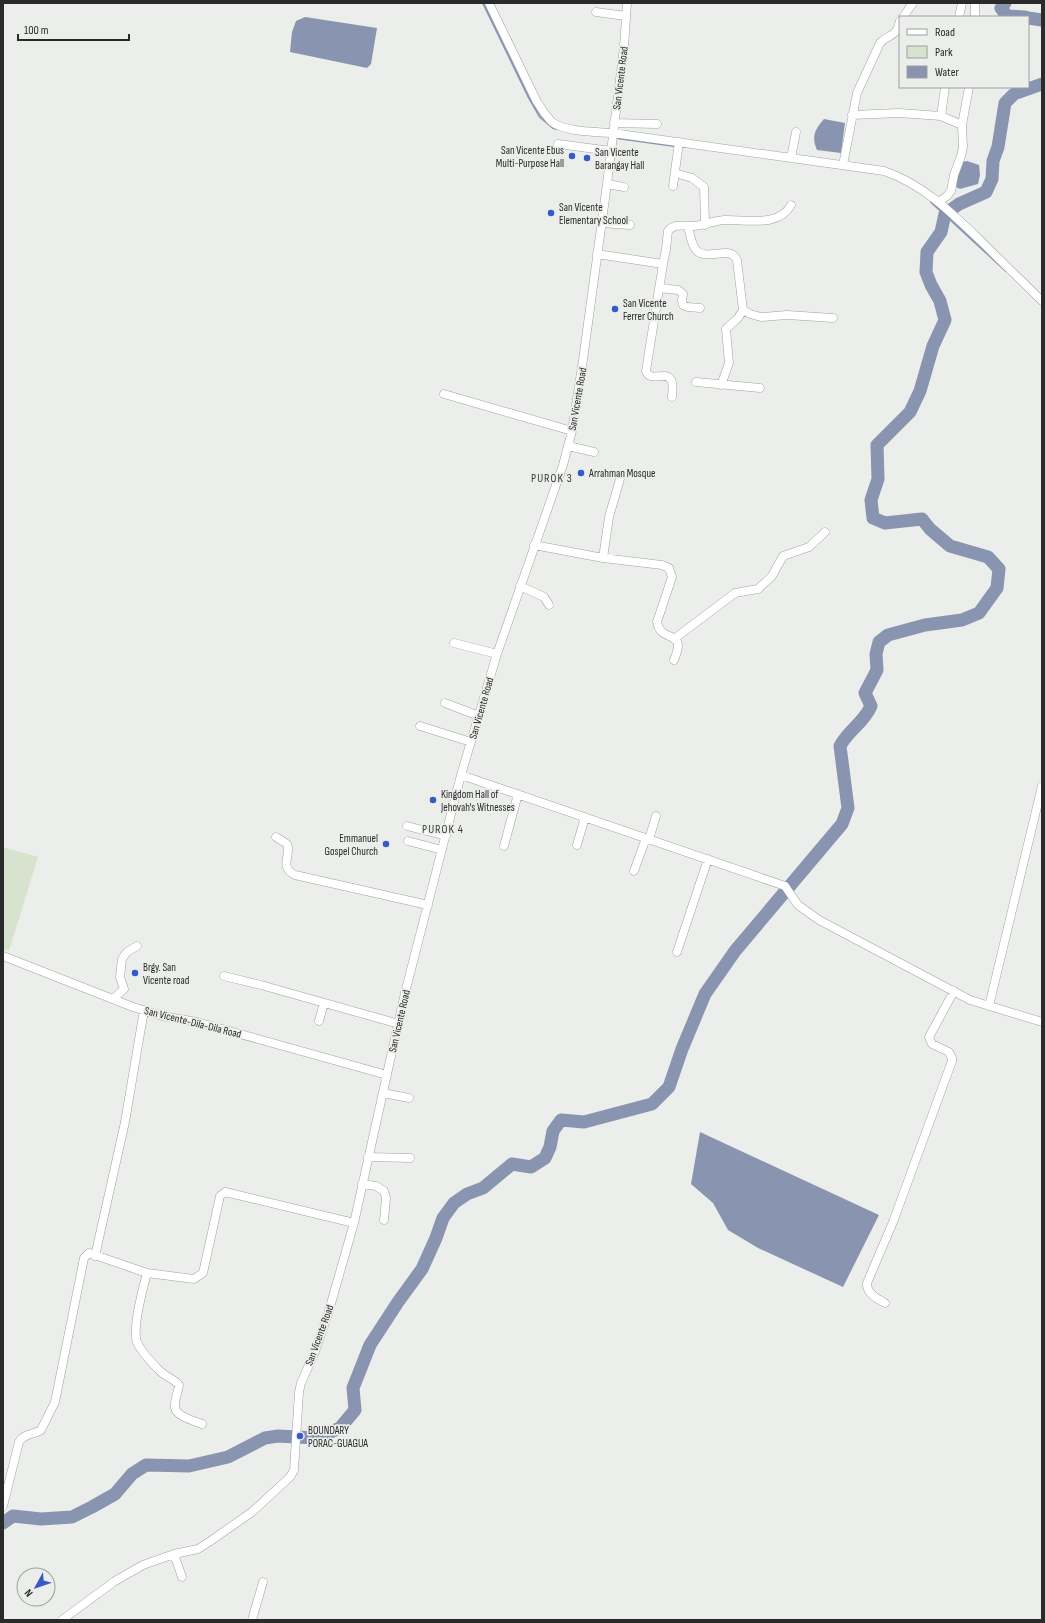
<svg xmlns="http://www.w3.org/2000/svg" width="1045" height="1623" viewBox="0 0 1045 1623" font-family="'Sofia Sans Condensed',sans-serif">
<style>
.green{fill:#d7e3ce}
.water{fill:#8995b0}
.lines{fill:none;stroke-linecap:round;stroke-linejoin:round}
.stream{stroke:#8995b0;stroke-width:2}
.river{stroke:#8995b0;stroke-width:13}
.minor-casing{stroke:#a0a29f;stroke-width:9}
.minor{stroke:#fff;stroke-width:8}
.poi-dot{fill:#375acb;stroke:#eceeeb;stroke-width:1.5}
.labels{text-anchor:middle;stroke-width:3.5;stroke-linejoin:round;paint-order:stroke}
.street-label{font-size:11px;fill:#292a29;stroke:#eceeeb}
.poi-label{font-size:11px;fill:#292a29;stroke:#eceeeb;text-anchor:start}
.neighbourhood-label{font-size:12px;letter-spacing:1px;fill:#3a3b39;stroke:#eceeeb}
</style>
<rect width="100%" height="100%" fill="#eceeeb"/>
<path class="green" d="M3,847L38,857L9,951L3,949Z"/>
<path class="water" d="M305,17L377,28L371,64L367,68L290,52L292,32L296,21Z
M824,119L845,123L841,153L817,150C811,137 815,129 824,119Z
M967,161L979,165L980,175L978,184L960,189L956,187L958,172L962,162Z
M700,1132L879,1215L843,1287L758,1248L728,1230L713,1203L691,1184Z"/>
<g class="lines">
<path class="stream" d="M483,3L529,98L540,117L553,128L557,129
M616,138L674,146
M931,202L1006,271"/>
<path class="river" d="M1005,3L1001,8L1007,16L1025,17
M1028,18L1042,20
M3,1523L13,1516L41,1519L72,1517L92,1507L115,1494L132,1474L146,1465L189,1466L228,1457L265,1438L278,1436L316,1438L340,1428L355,1410L353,1388L370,1345L398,1302L422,1269L436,1238L443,1218L454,1203L467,1194L483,1188L512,1164L531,1167L545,1158L550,1147L553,1131L561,1120L584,1122L652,1104L669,1087L682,1049L705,994L735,951L842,824L848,808L840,746C849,729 863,724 871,706L865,693L877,670L876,654L879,642L888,635L925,625L962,620L979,613L997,588L999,569L988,557L950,546L930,529L922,519L885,523L873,518L871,500L878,479L877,445L910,412L920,391L933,346L945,320L940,301L931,285L926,272L927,252L941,232L945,214L959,204L986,192L992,179L993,161L998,147L1005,103L1014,94L1042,84"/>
<g class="minor-casing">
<path id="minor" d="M489,3L537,102C542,109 546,116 552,122C565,132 596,132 613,133L884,171C925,185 954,215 985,245C1004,264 1023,282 1042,301
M596,12L626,16
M903,17L913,3
M959,17L962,3
M975,17V3
M852,115L899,113L941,116L945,87
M941,116L962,125
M614,123L657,124
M558,144L611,151
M791,158L796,132
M843,165L857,93L880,43C890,33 896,38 900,21
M675,173L692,178L704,187L705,225
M607,184L624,187
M673,186L679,142
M938,202L947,196L951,191L954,175L961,156L963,147L962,125L969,87
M602,223L630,225
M688,226C690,234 691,244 696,250C707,262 730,244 737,260L743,310L738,318L726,329L729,363L721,385
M597,254L663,264
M659,288L678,290L683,294L682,301L683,305L688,307L700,308
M743,310L750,314L761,317L787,315L833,318
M696,382L760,388
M444,394L572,431
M672,397C672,392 674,384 671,380C666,370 650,383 646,371L663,264L666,249L668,231C674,223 685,226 694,226C704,225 713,221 724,220C745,219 779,228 791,205
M568,446L594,452
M534,545L603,558L662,565L669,568L672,577L657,622C661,645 688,627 674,660
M603,558L609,517L620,479
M520,586L544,597L549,605
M674,639L735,593L758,589L772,576L783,556L809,547L825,532
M454,643L497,654
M445,703L479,716
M420,726L471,742
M461,775L785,886L798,905L819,920L970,1000L1042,1022
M407,826L446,836
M276,837L287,844C292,856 278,866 295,875L428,905
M649,839L656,816
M408,841L442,850
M577,845L585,817
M504,846L518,794
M634,871L646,838
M677,952L708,859
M3,956L133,1007L162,1016L197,1022L387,1075
M224,976L261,985L399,1024
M113,999L124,989L120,977L122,959L127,952L137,946
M989,1006L1042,786
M319,1021L324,1003
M383,1093L409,1098
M368,1157L410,1158
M362,1184L376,1186L384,1191L386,1198L384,1220
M95,1256L125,1122L144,1010
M147,1273C143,1287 132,1329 137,1342C141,1352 152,1363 160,1371C166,1377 174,1379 179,1385C178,1392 174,1401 175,1408C177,1417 195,1421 202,1424
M885,1303C877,1299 866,1293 867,1283L893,1222L952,1061V1058L949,1052L932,1044L929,1037L954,991
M3,1506L19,1442C24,1433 34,1435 41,1430L55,1402L84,1258L89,1253L147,1273L194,1279L203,1273L220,1196L225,1192L354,1223
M174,1554L182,1577
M62,1620L115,1581L143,1565L174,1554L198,1549L209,1542L252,1512L290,1477L294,1470L299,1392L301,1383L314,1354L328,1314L354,1223L405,993L461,775L497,654L563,465L572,431L583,360L607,184L624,47L627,3
M252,1620L263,1582"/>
</g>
<use href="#minor" class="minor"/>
</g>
<g class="poi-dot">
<circle cx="572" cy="156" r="4"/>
<circle cx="587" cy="158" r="4"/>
<circle cx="551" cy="213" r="4"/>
<circle cx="615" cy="309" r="4"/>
<circle cx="581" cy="473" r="4"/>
<circle cx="433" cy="800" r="4"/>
<circle cx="386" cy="844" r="4"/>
<circle cx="135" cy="973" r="4"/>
<circle cx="300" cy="1436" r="4"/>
</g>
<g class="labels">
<g class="street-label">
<text transform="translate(620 78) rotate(-83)" y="4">San Vicente Road</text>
<text transform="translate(577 399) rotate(-80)" y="4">San Vicente Road</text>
<text transform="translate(481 708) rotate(-74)" y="4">San Vicente Road</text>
<text transform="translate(399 1021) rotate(-77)" y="4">San Vicente Road</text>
<text transform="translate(193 1022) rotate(14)" y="4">San Vicente-Dila-Dila Road</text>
<text transform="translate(319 1335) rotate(-70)" y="4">San Vicente Road</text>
</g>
<g class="poi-label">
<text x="564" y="154" text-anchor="end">San Vicente Ebus<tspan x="564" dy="13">Multi-Purpose Hall</tspan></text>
<text x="595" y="156">San Vicente<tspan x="595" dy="13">Barangay Hall</tspan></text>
<text x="559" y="211">San Vicente<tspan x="559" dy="13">Elementary School</tspan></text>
<text x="623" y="307">San Vicente<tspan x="623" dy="13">Ferrer Church</tspan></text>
<text x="589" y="477">Arrahman Mosque</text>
<text x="441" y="798">Kingdom Hall of<tspan x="441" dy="13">Jehovah's Witnesses</tspan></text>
<text x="378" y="842" text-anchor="end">Emmanuel<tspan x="378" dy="13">Gospel Church</tspan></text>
<text x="143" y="971">Brgy. San<tspan x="143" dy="13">Vicente road</tspan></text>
<text x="308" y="1434">BOUNDARY<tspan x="308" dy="13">PORAC-GUAGUA</tspan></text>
</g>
<g class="neighbourhood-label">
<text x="552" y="482">PUROK 3</text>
<text x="443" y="833">PUROK 4</text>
</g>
</g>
<rect width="1045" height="1623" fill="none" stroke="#292a29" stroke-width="8"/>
<rect x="899" y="16" width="130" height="72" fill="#eceeeb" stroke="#9ea09d"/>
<rect x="907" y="29" width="20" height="6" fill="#ffffff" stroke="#9ea09d"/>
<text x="935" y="36" font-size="12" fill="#292a29">Road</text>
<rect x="907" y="46" width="20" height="12" fill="#d7e3ce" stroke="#9ea09d"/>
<text x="935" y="56" font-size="12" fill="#292a29">Park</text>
<rect x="907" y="66" width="20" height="12" fill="#8995b0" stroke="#9ea09d"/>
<text x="935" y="76" font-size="12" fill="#292a29">Water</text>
<g transform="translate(36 1587) rotate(230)"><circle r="19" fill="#eceeeb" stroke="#9ea09d"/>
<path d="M0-3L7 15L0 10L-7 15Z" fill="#375acb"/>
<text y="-6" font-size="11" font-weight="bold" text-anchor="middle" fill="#292a29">N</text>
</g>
<path d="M18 34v6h111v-6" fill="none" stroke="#292a29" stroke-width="2"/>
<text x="24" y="34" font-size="12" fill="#292a29" stroke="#eceeeb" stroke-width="3" paint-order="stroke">100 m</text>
</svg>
